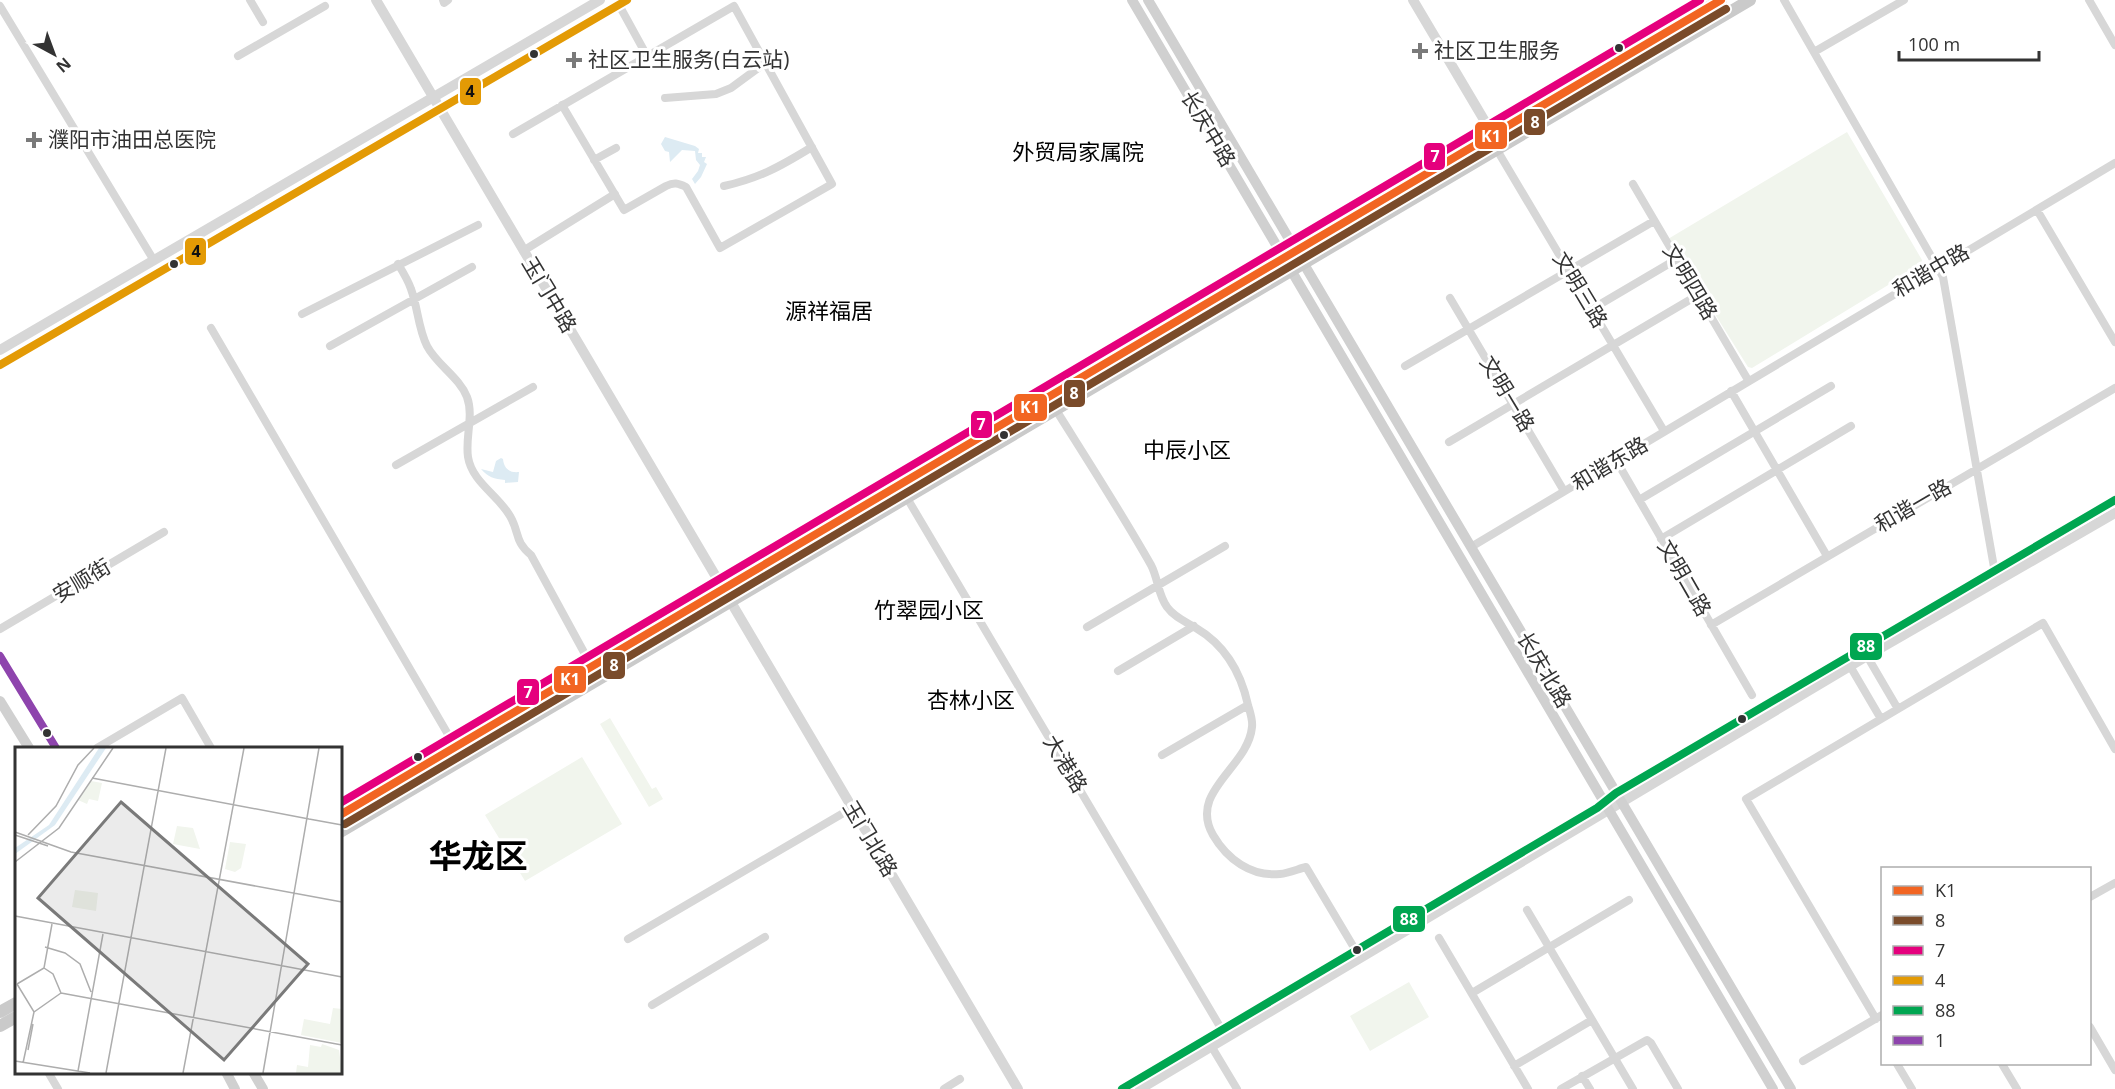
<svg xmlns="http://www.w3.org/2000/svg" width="2115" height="1089" viewBox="0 0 2115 1089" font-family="'Open Sans','Noto Sans SC',sans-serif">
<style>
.green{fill:#f1f5ed}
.water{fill:#ddebf3}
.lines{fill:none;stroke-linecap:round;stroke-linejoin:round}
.minor{stroke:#d7d7d7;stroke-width:8}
.tertiary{stroke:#d7d7d7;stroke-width:10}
.secondary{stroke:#d0d0d0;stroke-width:10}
.primary{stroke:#cacaca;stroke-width:12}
.bus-1-casing{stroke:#fff;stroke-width:12}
.bus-2-casing{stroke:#fff;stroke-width:12}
.bus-3-casing{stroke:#fff;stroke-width:12}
.bus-4-casing{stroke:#fff;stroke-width:12}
.bus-5-casing{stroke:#fff;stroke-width:12}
.bus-6-casing{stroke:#fff;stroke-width:12}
.bus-1{stroke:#f26522;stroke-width:8}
.bus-2{stroke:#7a4b2a;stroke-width:8}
.bus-3{stroke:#e5007d;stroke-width:8}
.bus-4{stroke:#e39a05;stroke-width:8}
.bus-5{stroke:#00a651;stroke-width:8}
.bus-6{stroke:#8e44ad;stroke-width:8}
.bus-dot{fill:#333;stroke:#fff;stroke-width:2}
.poi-dot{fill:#7a7a7a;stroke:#fff;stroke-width:2}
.labels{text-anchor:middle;stroke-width:6;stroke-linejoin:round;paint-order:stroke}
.poi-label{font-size:21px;fill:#333;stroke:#fff;text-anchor:start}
.street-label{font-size:21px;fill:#333;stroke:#fff}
.neighbourhood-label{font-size:22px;fill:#000;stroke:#fff}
.town-label{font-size:33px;font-weight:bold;fill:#000;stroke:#fff}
.inset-road{fill:none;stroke:#adadad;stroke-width:1.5}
.view{fill:#7a7a7a;fill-opacity:0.15;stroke:#7a7a7a;stroke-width:3}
.inset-edge{fill:none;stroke:#333;stroke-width:3}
.line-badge{stroke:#fff;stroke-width:2}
.badge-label{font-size:16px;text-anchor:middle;font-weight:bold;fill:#fff}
.pale-badge-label{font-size:16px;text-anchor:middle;font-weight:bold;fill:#111}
</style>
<rect width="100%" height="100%" fill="#fff"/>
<path class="green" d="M1847,132L1922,260L1921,265L1752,368L1748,367L1668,239Z
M610,718L652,789L656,787L663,799L649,807L600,724Z
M582,757L622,824L525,881L485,815Z
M1409,982L1429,1017L1370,1051L1350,1016Z"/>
<path class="water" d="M665,137L695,146L699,149L698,153H702V157H706L704,162L707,164L701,177L695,184L692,179L698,171L700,165L696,160L695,151L682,150L670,162L669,152L665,151L661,144Z
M501,458L503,459C504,469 510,473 519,472L518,482L505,483V480C494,479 488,477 481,469L493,472L496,461Z"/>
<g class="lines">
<path class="minor" d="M250,0L263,22
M443,0L444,3L448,0
M1784,0L1943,277L1995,573
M2089,0L2115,45
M619,5L647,56
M0,6L153,259
M1814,52L1904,0
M238,56L325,6
M665,98L716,94L731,88L765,63
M513,134L734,6L832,184L720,248L686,187C678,183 674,182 666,186L624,210L562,105
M1497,150L1664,431
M594,160L616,148
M1633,184L1748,380
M724,186C760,178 781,166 812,147
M2037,210L2115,342
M523,251L615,194
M398,264C403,272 408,280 411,289C418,308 418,328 427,346C437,365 459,377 467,397C474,416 465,437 468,457C472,482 498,495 510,516C520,533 514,541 531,555L592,667
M1450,298L1564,491
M1592,309L1677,259
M302,314L478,225
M211,328L456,748
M330,346L472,267
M1405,366L1654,221
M1731,391L1827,556
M1056,410C1088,461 1121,512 1151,565C1158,578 1158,595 1167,607C1174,617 1186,622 1196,628C1225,645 1241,673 1248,705C1250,712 1253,720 1252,727C1248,768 1188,791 1213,835C1227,859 1251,877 1280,874C1289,873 1298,869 1306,867L1356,951
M1449,442L1698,295
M1616,460L1752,695
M396,465L533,387
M907,498L1222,1030
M1639,500L1831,386
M1661,539L1851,426
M1471,547L2115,163
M1711,625L2115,388
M1087,627L1225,546
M0,629L164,532
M1867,656L1898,709
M1850,666L1881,719
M1118,671L1194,626
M97,748L182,698L211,748
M1162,755L1248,705
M2090,897L2115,883
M1527,910L1633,1089
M1439,938L1528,1089
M628,939L852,808
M1472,993L1629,900
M652,1005L765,937
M1876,1019L1746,799L2043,623L2115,749
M2090,1027L2115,1070
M1210,1044L1237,1089
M1803,1061L1882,1015
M1897,1064L1912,1089
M2002,1064L2017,1089
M1514,1066L1592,1020
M48,1072L58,1089
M1582,1076L1590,1089
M944,1089L960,1079
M1561,1089L1647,1040L1651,1043L1678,1089"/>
<path class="tertiary" d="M376,0L1018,1089
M1413,0L1493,135
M0,350L600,0
M0,365L627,0
M1122,1089L1597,808L1604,801L1616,793L2115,500
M1140,1089L1867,656L2115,513"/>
<path class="secondary" d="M1132,0L1773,1089
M1148,0L1791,1089
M0,656L56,748
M0,701L29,748
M226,1072L235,1089
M253,1072L263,1089"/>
<path class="primary" d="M340,815L1721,0
M340,832L1750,0
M0,1012L16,1003
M0,1026L16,1017"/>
<g class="bus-1-casing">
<path id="bus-1" d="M340,815L1721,0"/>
</g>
<g class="bus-2-casing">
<path id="bus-2" d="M345,824L1726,9"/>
</g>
<g class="bus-3-casing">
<path id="bus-3" d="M340,803L1700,0"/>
</g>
<g class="bus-4-casing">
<path id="bus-4" d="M0,365L627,0"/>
</g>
<g class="bus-5-casing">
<path id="bus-5" d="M1122,1089L1597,808L1616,793L2115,500"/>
</g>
<g class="bus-6-casing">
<path id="bus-6" d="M0,656L56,748"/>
</g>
<use href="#bus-1" class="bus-1"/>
<use href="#bus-2" class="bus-2"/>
<use href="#bus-3" class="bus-3"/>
<use href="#bus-4" class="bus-4"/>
<use href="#bus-5" class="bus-5"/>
<use href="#bus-6" class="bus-6"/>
</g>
<g class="bus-dot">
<circle cx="1619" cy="48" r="5"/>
<circle cx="534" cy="54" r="5"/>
<circle cx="174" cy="264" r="5"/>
<circle cx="1004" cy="435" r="5"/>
<circle cx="1742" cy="719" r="5"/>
<circle cx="47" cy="733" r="5"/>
<circle cx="418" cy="757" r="5"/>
<circle cx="1357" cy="950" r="5"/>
</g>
<g class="poi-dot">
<path d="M1417 42h6v6h6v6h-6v6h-6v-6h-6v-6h6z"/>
<path d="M571 51h6v6h6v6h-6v6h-6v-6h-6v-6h6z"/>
<path d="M31 131h6v6h6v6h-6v6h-6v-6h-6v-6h6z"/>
</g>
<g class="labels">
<g class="poi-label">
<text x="1434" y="58">社区卫生服务</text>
<text x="588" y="67">社区卫生服务(白云站)</text>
<text x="48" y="147">濮阳市油田总医院</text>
</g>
<g class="street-label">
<text transform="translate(1208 129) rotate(59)" y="7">长庆中路</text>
<text transform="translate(1931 271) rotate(-30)" y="7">和谐中路</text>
<text transform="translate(1690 282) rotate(59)" y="7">文明四路</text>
<text transform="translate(1580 290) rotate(59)" y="7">文明三路</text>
<text transform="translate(549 295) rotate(59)" y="7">玉门中路</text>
<text transform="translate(1507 394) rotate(59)" y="7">文明一路</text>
<text transform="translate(1610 464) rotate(-31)" y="7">和谐东路</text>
<text transform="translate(1913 506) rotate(-30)" y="7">和谐一路</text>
<text transform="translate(1684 578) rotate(60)" y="7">文明二路</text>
<text transform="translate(82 581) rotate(-31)" y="7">安顺街</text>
<text transform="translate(1544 670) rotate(59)" y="7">长庆北路</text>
<text transform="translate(1065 764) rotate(59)" y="7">大港路</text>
<text transform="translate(870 839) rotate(59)" y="7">玉门北路</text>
</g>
<g class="neighbourhood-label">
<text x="1078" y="160">外贸局家属院</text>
<text x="829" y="319">源祥福居</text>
<text x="1187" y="458">中辰小区</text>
<text x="929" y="618">竹翠园小区</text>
<text x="971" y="708">杏林小区</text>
</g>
<g class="town-label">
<text x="478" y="868">华龙区</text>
</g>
</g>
<g transform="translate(15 747)">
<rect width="327" height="327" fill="#fff"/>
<path d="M76,34L87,36L83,54L74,52L72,57L63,53ZM162,79L178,81L185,102L158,97ZM215,95L231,97L226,121L220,125L210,122ZM60,143L83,146L81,164L57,160ZM318,261L327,262V296L286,288L289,272L315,277ZM307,297L324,303L327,326H281L282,318L293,320L295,298L306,300Z" fill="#f1f5ed"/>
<path d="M84,1H91L40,78L0,107V101L34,78Z" fill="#ddebf3"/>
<path class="inset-road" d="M77,31L294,72M294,72L327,78M0,85L56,105L327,155M0,88L33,99M13,88L41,59L63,18L79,1M0,115L44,81L98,1M0,169L327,230M30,200L50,206L65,217L76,245M29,221L38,227L46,246M2,237L29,221L37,177M2,237L19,265L46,246M46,246L327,298M13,303L18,277M0,314L75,326M8,316L19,265M63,324L88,187M91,326L151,1M168,326L229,1M248,326L304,1"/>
<path class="view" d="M106,55L293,217L209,313L23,151Z"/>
<rect width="327" height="327" class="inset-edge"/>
</g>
<g class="line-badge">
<rect x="459" y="77" width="23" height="29" rx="6" fill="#e39a05"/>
<rect x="1523" y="108" width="23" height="28" rx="6" fill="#7a4b2a"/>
<rect x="1474" y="121" width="34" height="29" rx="6" fill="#f26522"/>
<rect x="1423" y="142" width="23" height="29" rx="6" fill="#e5007d"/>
<rect x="184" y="237" width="23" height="29" rx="6" fill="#e39a05"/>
<rect x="1063" y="379" width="23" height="29" rx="6" fill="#7a4b2a"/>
<rect x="1013" y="393" width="35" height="29" rx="6" fill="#f26522"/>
<rect x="970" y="410" width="23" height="29" rx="6" fill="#e5007d"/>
<rect x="1849" y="632" width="34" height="29" rx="6" fill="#00a651"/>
<rect x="602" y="651" width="24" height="29" rx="6" fill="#7a4b2a"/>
<rect x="553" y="665" width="34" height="29" rx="6" fill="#f26522"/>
<rect x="516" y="678" width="24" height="28" rx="6" fill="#e5007d"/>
<rect x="1392" y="905" width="34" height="28" rx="6" fill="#00a651"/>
</g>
<g class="badge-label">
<text x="1535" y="128">8</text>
<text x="1491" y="142">K1</text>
<text x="1435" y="162">7</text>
<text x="1074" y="399">8</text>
<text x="1030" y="413">K1</text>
<text x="981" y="430">7</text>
<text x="1866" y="652">88</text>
<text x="614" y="671">8</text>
<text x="570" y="685">K1</text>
<text x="528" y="698">7</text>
<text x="1409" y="925">88</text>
</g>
<g class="pale-badge-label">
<text x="470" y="97">4</text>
<text x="196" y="257">4</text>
</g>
<rect x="1881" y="867" width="210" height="198" fill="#ffffff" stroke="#adadad" stroke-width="1.5"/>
<rect x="1893" y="886" width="30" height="9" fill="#f26522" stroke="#adadad" stroke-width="1.5"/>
<text x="1935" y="897" font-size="18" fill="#333333">K1</text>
<rect x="1893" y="916" width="30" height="9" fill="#7a4b2a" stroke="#adadad" stroke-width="1.5"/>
<text x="1935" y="927" font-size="18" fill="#333333">8</text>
<rect x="1893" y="946" width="30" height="9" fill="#e5007d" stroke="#adadad" stroke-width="1.5"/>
<text x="1935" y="957" font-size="18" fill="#333333">7</text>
<rect x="1893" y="976" width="30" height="9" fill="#e39a05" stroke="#adadad" stroke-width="1.5"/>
<text x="1935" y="987" font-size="18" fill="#333333">4</text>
<rect x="1893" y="1006" width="30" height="9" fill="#00a651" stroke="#adadad" stroke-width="1.5"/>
<text x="1935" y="1017" font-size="18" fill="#333333">88</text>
<rect x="1893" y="1036" width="30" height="9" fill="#8e44ad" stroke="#adadad" stroke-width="1.5"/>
<text x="1935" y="1047" font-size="18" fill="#333333">1</text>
<g transform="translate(54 54) rotate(139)" stroke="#ffffff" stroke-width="4.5" paint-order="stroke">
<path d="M0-4.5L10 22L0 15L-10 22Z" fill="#333333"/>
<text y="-9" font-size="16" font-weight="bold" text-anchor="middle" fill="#333333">N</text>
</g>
<path d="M1899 51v9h140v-9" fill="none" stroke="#333333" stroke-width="3"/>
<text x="1908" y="51" font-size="18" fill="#333333" stroke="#ffffff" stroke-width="4.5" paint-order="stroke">100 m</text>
</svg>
